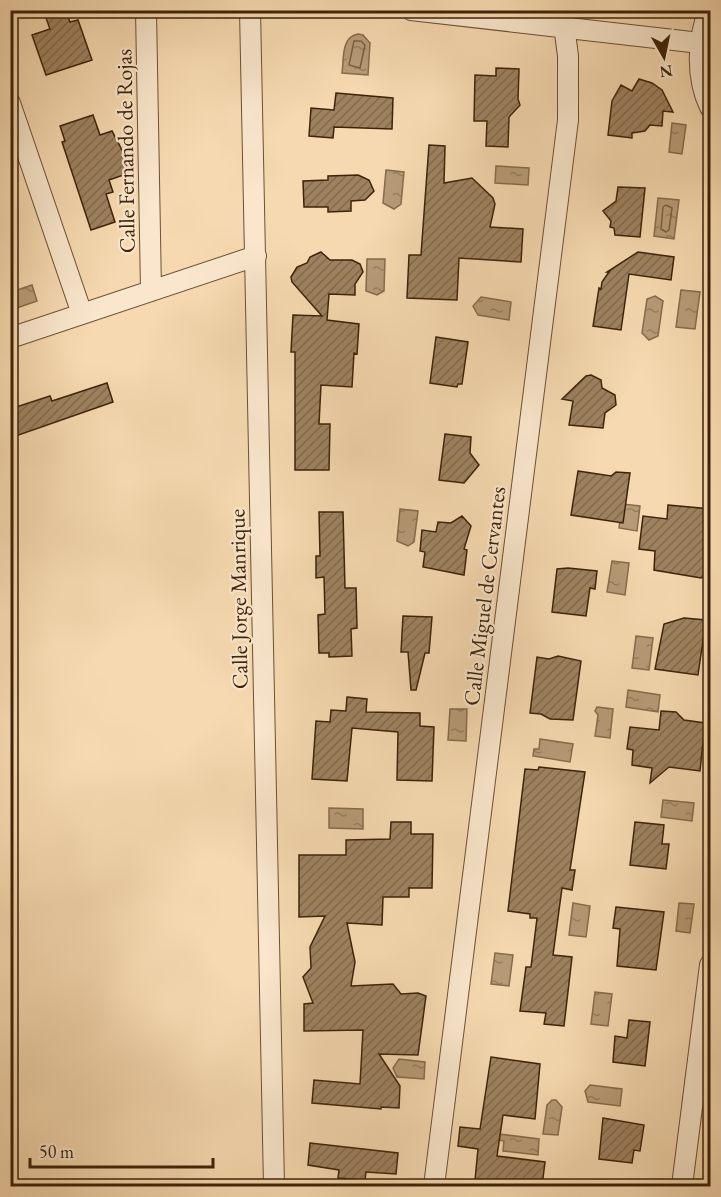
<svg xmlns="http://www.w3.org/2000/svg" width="721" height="1197" viewBox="0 0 721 1197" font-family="'EB Garamond',serif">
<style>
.water{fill:url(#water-ripples);stroke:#876b4b;stroke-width:1.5}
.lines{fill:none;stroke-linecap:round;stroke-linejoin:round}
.shore{stroke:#7a5f40;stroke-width:1.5}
.building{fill:url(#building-hatch);stroke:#3e2309;stroke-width:1.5}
.minor-casing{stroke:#6c5033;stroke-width:22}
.minor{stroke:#f9e6cc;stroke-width:20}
.labels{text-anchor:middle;stroke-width:4.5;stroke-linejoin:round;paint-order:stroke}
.street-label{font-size:22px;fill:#3e2309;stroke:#f9e6cc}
</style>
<defs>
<pattern id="water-ripples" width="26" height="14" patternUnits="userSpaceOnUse" patternTransform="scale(1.5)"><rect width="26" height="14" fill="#b79b77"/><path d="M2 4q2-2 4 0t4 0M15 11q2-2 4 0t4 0" fill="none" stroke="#967e60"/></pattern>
<pattern id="building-hatch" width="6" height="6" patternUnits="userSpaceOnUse" patternTransform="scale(1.5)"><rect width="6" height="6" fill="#9e8260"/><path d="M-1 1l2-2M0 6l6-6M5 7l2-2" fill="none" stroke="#826a4d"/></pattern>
</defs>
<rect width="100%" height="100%" fill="#f6d9b0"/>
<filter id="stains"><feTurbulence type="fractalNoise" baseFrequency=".00333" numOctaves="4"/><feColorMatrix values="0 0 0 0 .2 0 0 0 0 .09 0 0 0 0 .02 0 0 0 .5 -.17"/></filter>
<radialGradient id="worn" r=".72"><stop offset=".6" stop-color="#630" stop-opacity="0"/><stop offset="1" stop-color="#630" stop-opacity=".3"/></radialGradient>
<path class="water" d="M358,34L363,35L370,43L368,75L342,73C344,58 341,37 358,34Z
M672,123L686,125L682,154L669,152Z
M496,166L529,168L528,185L495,183Z
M386,170L404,172L401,204L394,209L383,203Z
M658,198L679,200L674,239L654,236Z
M367,259H385L384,291L377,295L366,291Z
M32,285L37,301L11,310V292Z
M681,290L700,292L695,329L676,327Z
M655,296L663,301L658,336L649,340L642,333L647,299Z
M481,297L511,302L509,320L478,315L473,306Z
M622,504L640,506L637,531L619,528Z
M400,509L418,511L414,542L408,546L397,541Z
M612,561L629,563L625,595L607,592Z
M636,636L653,638L649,670L632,668Z
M628,690L660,695L658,712L626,707Z
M597,707L613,709L610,738L595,736L598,715L595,711Z
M450,709H467L466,741L448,740Z
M540,739L573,744L570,762L533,756L534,749H539Z
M663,800L694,803L692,821L661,817Z
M329,808L363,809V829L329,828Z
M573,903L590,906L586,937L569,935Z
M679,903L694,904L690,933L676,931Z
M495,953L513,955L509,986L491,984Z
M595,992L612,994L608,1026L591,1024Z
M399,1059L425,1062L424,1079L397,1077L393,1068Z
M590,1085L622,1089L620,1106L588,1102L585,1091Z
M552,1100H556L562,1107L558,1135L543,1134L547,1105Z
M499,1134L539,1139L538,1155L503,1151L504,1141L499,1140Z"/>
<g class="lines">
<path class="shore" d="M354,41H361L365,45L360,68L349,65Z
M666,205L672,208L669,230L666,232L661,229L663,207Z"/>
</g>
<path class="building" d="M66,11L70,22L78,20L92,60L46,75L32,35L50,29L46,18Z
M496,68L519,69L518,99L520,105L509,117L508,147L486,146L487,121H474L475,75L496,76Z
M639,79L652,83L662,90L673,112L663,111L662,126L650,125L645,131L632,133V138L608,135L612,101L621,85L632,91Z
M336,93L393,98L392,129L334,127L333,138L309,136L311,108L334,110Z
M93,115L100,135L112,131L123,152L131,151L132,172L109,180L113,192L106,194L115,222L91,230L62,142L65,141L60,126Z
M429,145L445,146L444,183L472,178L493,198L495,204L490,227L523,229L521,262L459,258L457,300L407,298L409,255H421Z
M358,175L369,180L374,191L365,200L351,201V211L328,212V207H304L303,181L328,180V176Z
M618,187L645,188L640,237L615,235L614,228L610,227L611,221L603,211L616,201Z
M321,252L330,260H352L360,264L363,272L355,284V295L329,294L327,320L359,324L357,354L354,353L352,387L321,385L319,424H330L329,470H295V352H291L293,315L322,316L292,282L291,277L297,267L307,263L310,257Z
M638,252L674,257L671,280L629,274L621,330L593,326L599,288L601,289L602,282L609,272H607Z
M436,337L468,342L462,384H458L457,387L430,383Z
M591,375L601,380L602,388L615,395L616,405L605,413L603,428L569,425L573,401L562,399L586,376Z
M107,383L113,402L10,438V409L50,396L52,401Z
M445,434L471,437L470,453L479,465L464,483L439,480Z
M578,471L611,476L616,472L630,473L623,523L571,515Z
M668,505L711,509L708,573L701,578L654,570L655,551L639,549L643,516L667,519Z
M319,512H343L345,588H356L357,628L351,629L352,656L329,657V653H319L318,615L325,614L324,577L316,578V556H320Z
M462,516L471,526L464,549L467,550L464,575L423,567L425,552L420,551L422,530L436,532L438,522L451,523Z
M568,568L597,571L595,589L590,588L586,616L552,612L557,569Z
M403,616L432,617L429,653H425L416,690H411L408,652H401Z
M684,618L706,620L698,675L655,669L664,624Z
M558,656L581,661L573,720L550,719L541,714L530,713L537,657L549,659Z
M347,697L367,699L366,712L420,713V726L434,727L432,781L397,780L398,732L352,728L347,781L312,779L316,721L330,722L331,710L346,711Z
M661,711L676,712L684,720L705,723L700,771L669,767L650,783L652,768L632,765L633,750L627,749L630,727L659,730Z
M539,767L585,772L570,870H575L572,890L562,888L553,955L572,957L564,1026L544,1024L546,1013L520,1011L526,967H531L537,918H530V914L508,911L525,769L538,770Z
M391,822H411V834H433L432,888H409V897H383L382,925L347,923L355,962L351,986L393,984L401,994L418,993L426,996L418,1055L379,1054L400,1086L399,1108L381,1107V1109L312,1103L314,1080L360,1084L363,1030L304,1031V1004L313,1003L303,977L311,968L310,947L325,916L299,917V855H346V840L390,839Z
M635,822L664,825L662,844H669L666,869L630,865Z
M616,907L664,912L656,970L617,966L620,929L613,928Z
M629,1020L650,1022L645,1066L613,1062L615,1036L627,1038Z
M491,1057L540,1064L535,1119L503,1115L497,1156L545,1162L542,1186H487V1181L475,1180L478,1149L458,1146L460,1127L480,1129Z
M603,1118L644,1125L640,1151L634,1150L632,1163L599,1159Z
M310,1143L398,1153L396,1174L366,1172L365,1180L338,1178L339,1170L308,1165Z"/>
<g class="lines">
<g class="minor-casing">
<path id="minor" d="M146,10L151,291
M250,10L274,1186
M411,10L700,43
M709,10C697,40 696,78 710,107
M10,103L82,314
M10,338L256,256
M434,1186L568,120V56L562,10
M682,1186L710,965"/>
</g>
<use href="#minor" class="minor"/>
</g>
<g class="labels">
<g class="street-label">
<text transform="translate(125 151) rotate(-91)" y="8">Calle Fernando de Rojas</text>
<text transform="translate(484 596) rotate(-83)" y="8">Calle Miguel de Cervantes</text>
<text transform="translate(238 599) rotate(-91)" y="8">Calle Jorge Manrique</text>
</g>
</g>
<rect width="721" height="1197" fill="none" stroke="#f6d9b0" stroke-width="36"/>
<rect x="12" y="12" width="697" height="1173" fill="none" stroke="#3e2309" stroke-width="3"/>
<rect x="18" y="18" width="685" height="1161" fill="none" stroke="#3e2309" stroke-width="1.5"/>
<g transform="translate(664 57) rotate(171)" stroke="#f9e6cc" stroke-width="4.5" paint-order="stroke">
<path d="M0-4.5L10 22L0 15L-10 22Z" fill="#3e2309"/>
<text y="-9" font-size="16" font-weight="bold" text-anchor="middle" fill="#3e2309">N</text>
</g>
<path d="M30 1158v9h183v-9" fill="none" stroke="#3e2309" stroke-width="3"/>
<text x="39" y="1158" font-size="18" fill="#3e2309" stroke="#f9e6cc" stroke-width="4.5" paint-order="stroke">50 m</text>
<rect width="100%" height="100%" filter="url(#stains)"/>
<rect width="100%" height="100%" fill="url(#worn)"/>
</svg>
